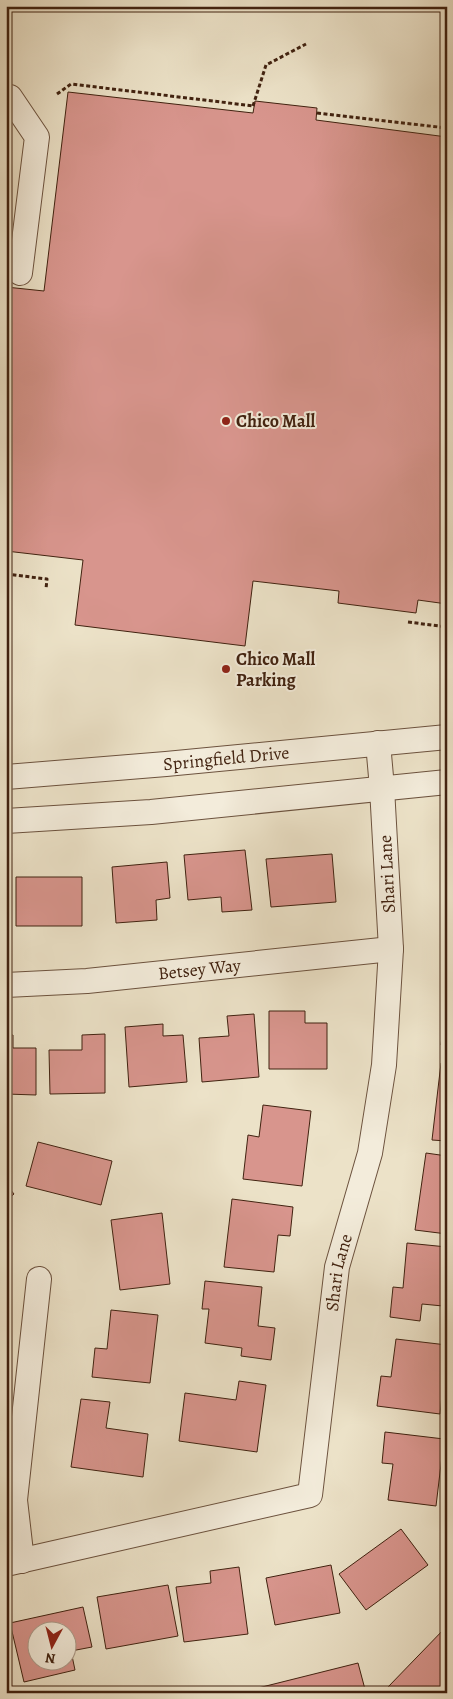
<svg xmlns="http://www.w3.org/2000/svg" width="453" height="1699" viewBox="0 0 453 1699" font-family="Alegreya,serif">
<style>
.building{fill:#d8958d;stroke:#412210;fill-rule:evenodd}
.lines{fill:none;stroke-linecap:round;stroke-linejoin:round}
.minor-casing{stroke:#6c523e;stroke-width:26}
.path{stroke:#412210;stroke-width:3;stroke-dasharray:4 2.5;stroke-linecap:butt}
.minor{stroke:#f3ecdb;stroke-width:24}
.poi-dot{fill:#8f2418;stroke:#f3ecdb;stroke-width:2}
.labels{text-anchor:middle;stroke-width:4;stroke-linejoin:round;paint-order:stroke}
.poi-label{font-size:18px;font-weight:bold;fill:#412210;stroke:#f3ecdb;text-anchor:start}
.street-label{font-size:18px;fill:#412210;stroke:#f3ecdb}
</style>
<rect width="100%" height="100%" fill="#ece2c8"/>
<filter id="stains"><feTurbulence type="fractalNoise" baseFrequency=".004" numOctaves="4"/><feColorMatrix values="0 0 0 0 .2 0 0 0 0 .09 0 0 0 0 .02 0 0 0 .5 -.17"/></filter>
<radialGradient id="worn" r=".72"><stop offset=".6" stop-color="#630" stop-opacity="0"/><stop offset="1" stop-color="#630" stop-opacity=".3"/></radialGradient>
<path class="building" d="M68,92L253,113L255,101L317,108L316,120L447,137V604L418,600L416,613L338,603L339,591L253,581L245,646L75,625L83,560L6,551V287L44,291Z
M245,850L252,910L222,912L221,897L188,900L184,855Z
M332,854L336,902L271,907L266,859Z
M167,862L170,898L156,900L157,920L116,923L112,867Z
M16,877H82V926H16Z
M447,996V1046L441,1045Z
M269,1011H305V1023H327V1069H269Z
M254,1014L259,1077L202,1082L199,1038L229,1036L227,1016Z
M163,1024V1036L183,1035L187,1082L129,1087L125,1027Z
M105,1034V1093L50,1094L49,1050H82V1035Z
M6,1035H13V1048H36V1095L6,1094Z
M441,1063L447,1064V1141L432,1140Z
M263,1105L311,1111L302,1186L243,1179L248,1135L259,1137Z
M38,1142L112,1161L101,1205L26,1186Z
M426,1153L447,1156V1234L415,1230Z
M6,1184L14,1194L6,1201Z
M232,1199L293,1207L290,1236L278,1235L274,1272L224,1267Z
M162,1213L170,1284L120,1290L111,1220Z
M407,1243L447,1247V1288H445L443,1306L422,1304L420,1321L390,1317L393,1287L403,1288Z
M205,1281L262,1287L258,1326L275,1328L271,1360L241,1356L242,1348L205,1343L209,1309H202Z
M111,1310L158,1315L150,1383L92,1377L95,1348L107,1349Z
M396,1339L447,1345L440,1414L377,1406L381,1376L391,1377Z
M239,1381L266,1385L257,1452L179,1441L185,1393L236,1400Z
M81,1399L110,1402L106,1428L148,1434L143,1477L71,1467Z
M385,1432L444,1439L436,1506L388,1500L393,1464L382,1463Z
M401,1529L428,1565L366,1610L339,1574Z
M331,1565L340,1613L275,1625L266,1578Z
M239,1567L248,1634L184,1642L176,1587L211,1583L210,1571Z
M168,1585L178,1636L106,1649L97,1597Z
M83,1607L92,1647L71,1651L75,1670L24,1682L10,1623ZM38,1632H68V1662H38Z
M447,1626V1693H395L388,1687Z
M6,1659L10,1681L6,1682Z
M358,1663L366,1693H246V1691Z"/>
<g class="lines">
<g class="minor-casing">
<g id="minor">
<path d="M10,97L37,137L20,273"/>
<path id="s1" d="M6,777L166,764L447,737"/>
<path d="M6,821L151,812L447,782"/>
<path id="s2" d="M6,985L87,981L391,949"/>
<path d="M22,1561L15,1500L39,1279"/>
<path id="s3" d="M6,1564L310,1495L337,1267L370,1153L384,1065L391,949L382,788L378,743"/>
</g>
</g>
<path class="path" d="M57,94L71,84L254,106
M253,106L266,65L306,44
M317,113L447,128
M6,151L10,147
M6,574L47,579L46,589
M408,622L447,627"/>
<use href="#minor" class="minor"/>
</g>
<g class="poi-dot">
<circle cx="226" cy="421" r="5"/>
<circle cx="226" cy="669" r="5"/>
</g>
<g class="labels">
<g class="poi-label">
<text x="236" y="427">Chico Mall</text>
<text x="236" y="665">Chico Mall<tspan x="236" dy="21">Parking</tspan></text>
</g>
<g class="street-label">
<text dy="6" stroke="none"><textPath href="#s1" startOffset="221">Springfield Drive</textPath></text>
<text transform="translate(387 874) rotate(-93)" y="6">Shari Lane</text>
<text dy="6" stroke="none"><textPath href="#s2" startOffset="194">Betsey Way</textPath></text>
<text dy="6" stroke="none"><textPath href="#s3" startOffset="536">Shari Lane</textPath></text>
</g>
</g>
<rect width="453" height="1699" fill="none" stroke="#ece2c8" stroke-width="25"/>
<rect x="8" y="8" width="438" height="1684" fill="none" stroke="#412210" stroke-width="2.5"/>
<rect x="12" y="12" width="428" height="1674" fill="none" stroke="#412210"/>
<g transform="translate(52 1646) rotate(187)"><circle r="24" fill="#f3ecdb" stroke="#ac9b8a"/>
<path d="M0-4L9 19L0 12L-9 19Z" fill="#8f2418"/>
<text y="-8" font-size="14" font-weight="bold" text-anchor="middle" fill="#412210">N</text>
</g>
<rect width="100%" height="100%" filter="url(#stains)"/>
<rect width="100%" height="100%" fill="url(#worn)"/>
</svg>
